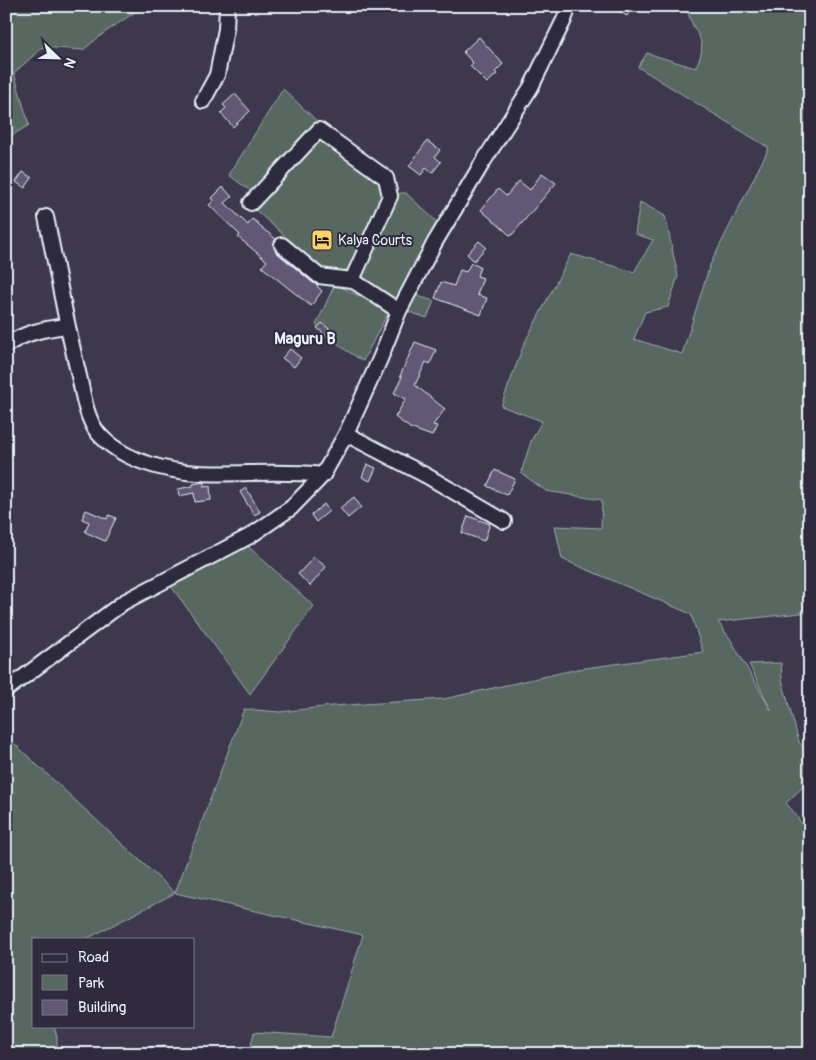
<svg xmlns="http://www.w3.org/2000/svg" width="816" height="1060" viewBox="0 0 816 1060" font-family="Pangolin,sans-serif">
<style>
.green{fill:#566861;stroke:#9facac}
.building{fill:#615875;stroke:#e8f1f8}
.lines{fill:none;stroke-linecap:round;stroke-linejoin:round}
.minor-casing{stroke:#e8f1f8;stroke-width:18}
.minor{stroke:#2f2a3d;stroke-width:14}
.labels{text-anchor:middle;stroke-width:4;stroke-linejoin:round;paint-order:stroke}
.poi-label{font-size:14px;fill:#e8f1f8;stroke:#2f2a3d;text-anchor:start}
.quarter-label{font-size:16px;font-weight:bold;fill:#e8f1f8;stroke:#2f2a3d}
</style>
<rect width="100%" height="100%" fill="#3e384e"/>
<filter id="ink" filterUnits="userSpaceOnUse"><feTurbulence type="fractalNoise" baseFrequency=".02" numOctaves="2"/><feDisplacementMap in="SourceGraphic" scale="10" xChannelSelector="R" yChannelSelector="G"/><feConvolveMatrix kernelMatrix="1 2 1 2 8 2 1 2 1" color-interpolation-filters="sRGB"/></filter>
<g filter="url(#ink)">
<path class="green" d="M6,6H144L104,33L83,50L43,47L14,73L29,125L6,139Z
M687,6H810V612L718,622L731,640L771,710L749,664L781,663L782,680L799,742L810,757V780L786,803L796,815L810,838V1054H249L254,1032L331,1037L363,935L175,893L86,939H34V966L31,967L34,972V1026H54L57,1037V1054H6V736L175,893L244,709L280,712L332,706L444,699L578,669L703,652L691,614L562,559L555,526L601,528L602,500L546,491L521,473L531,441L542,421L501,406L524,344L571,254L634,272L653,240L635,234L640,202L665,216L678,276L668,307L645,312L634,339L682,354L710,265L769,148L638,67L647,53L695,68C713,37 689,33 687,6Z
M283,89L319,123L253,193L229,175Z
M317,140H325L384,186V198L355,265L344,271L334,273L322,269L286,242L284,235L253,208Z
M401,193H406L437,222L396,301L364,280L362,272L395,196Z
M335,284L389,311L363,361L344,349L316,325Z
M414,295L434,301L427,318L406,311Z
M242,541L314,606L250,694L168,582Z
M166,1046L177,1054H130V1048Z"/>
<path class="building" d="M609,6H633L627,16Z
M479,37L503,64L495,72L497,74L487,83L470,66L473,63L463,52Z
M235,94L250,111L233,127L221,113L226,108L223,105Z
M427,141L440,150L435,157L441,162L432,173L426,168L421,175L409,166Z
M23,172L32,178L25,188L16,182Z
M542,173L556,183L511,236L481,210L498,189L506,196L519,181L530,190Z
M223,187L232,197L225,203L248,225L252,219L259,224L258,225L276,239L273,244L276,252L313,283L318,285L317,286L322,291L311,306L262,267L267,261L238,237L240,235L209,205L214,200L212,198Z
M479,241L486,247L474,261L467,254Z
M471,263L480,267L477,276L483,278L477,295L487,298L481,315L435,298L441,282L454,286L460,270L466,272Z
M322,323L335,334L330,339L317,328Z
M415,342L436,350L430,364L426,362L415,385L445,409L433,425L437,426L432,436L410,428L395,417L406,399L394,393L402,377L400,376Z
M290,349L301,358L294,367L282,358Z
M367,464L376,468L370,481L362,477Z
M495,470L515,479L507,495L487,486Z
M204,482V487L210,486L211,500L195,502L194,493L179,496L178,489L193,486V484Z
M246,488L260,512L254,515L240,492Z
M354,497L361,507L348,518L340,508Z
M324,504L329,511L316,522L311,515Z
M86,510L107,519L109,515L116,518L105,541L85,532L89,522L82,519Z
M468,516L490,524L484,541L462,533Z
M314,557L326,567L310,586L298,574Z"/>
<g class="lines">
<g class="minor-casing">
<path id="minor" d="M203,101L217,75L226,29L227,6
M251,203L319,130L386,178L390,196L352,280
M46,217C57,270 66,323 79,376C83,394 86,418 98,433C121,460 164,471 198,473C239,475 281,470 323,475
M282,245L319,276L352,280L399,311
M6,345C27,332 43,329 67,326
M346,434L427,476L504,521
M6,690L124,602L250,536L291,508L323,475L346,434L380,359L399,311L435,242L483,162L531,87L564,20L569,6"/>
</g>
<use href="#minor" class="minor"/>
</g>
</g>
<defs>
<g id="hotel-square" transform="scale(1.125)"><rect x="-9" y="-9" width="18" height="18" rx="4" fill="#ffd166" stroke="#2f2a3d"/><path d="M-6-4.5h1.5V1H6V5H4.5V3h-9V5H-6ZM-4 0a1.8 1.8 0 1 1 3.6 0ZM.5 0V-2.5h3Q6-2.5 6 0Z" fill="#111"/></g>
</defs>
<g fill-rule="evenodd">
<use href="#hotel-square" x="322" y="240"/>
</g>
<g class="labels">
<g class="poi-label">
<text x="338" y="245">Kalya Courts</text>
</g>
<g class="quarter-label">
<text x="305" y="344">Maguru B</text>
</g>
</g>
<rect width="816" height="1060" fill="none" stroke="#2f2a3d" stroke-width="25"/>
<rect x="12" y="12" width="791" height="1035" fill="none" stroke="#e8f1f8" stroke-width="2" filter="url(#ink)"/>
<rect x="32" y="938" width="162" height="90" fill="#2f2a3d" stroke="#797a88"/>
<rect x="42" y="954" width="25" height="8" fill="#2f2a3d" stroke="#797a88"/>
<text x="78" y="962" font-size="15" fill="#e8f1f8">Road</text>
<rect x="42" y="975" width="25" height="15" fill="#566861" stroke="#797a88"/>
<text x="78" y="988" font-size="15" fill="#e8f1f8">Park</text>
<rect x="42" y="1000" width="25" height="15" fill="#615875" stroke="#797a88"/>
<text x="78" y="1012" font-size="15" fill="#e8f1f8">Building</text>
<g transform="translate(58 58) rotate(113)" stroke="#2f2a3d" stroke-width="4" paint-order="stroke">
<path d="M0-4L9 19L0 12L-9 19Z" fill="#e8f1f8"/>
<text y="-8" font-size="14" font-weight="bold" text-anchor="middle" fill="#e8f1f8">N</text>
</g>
</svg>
